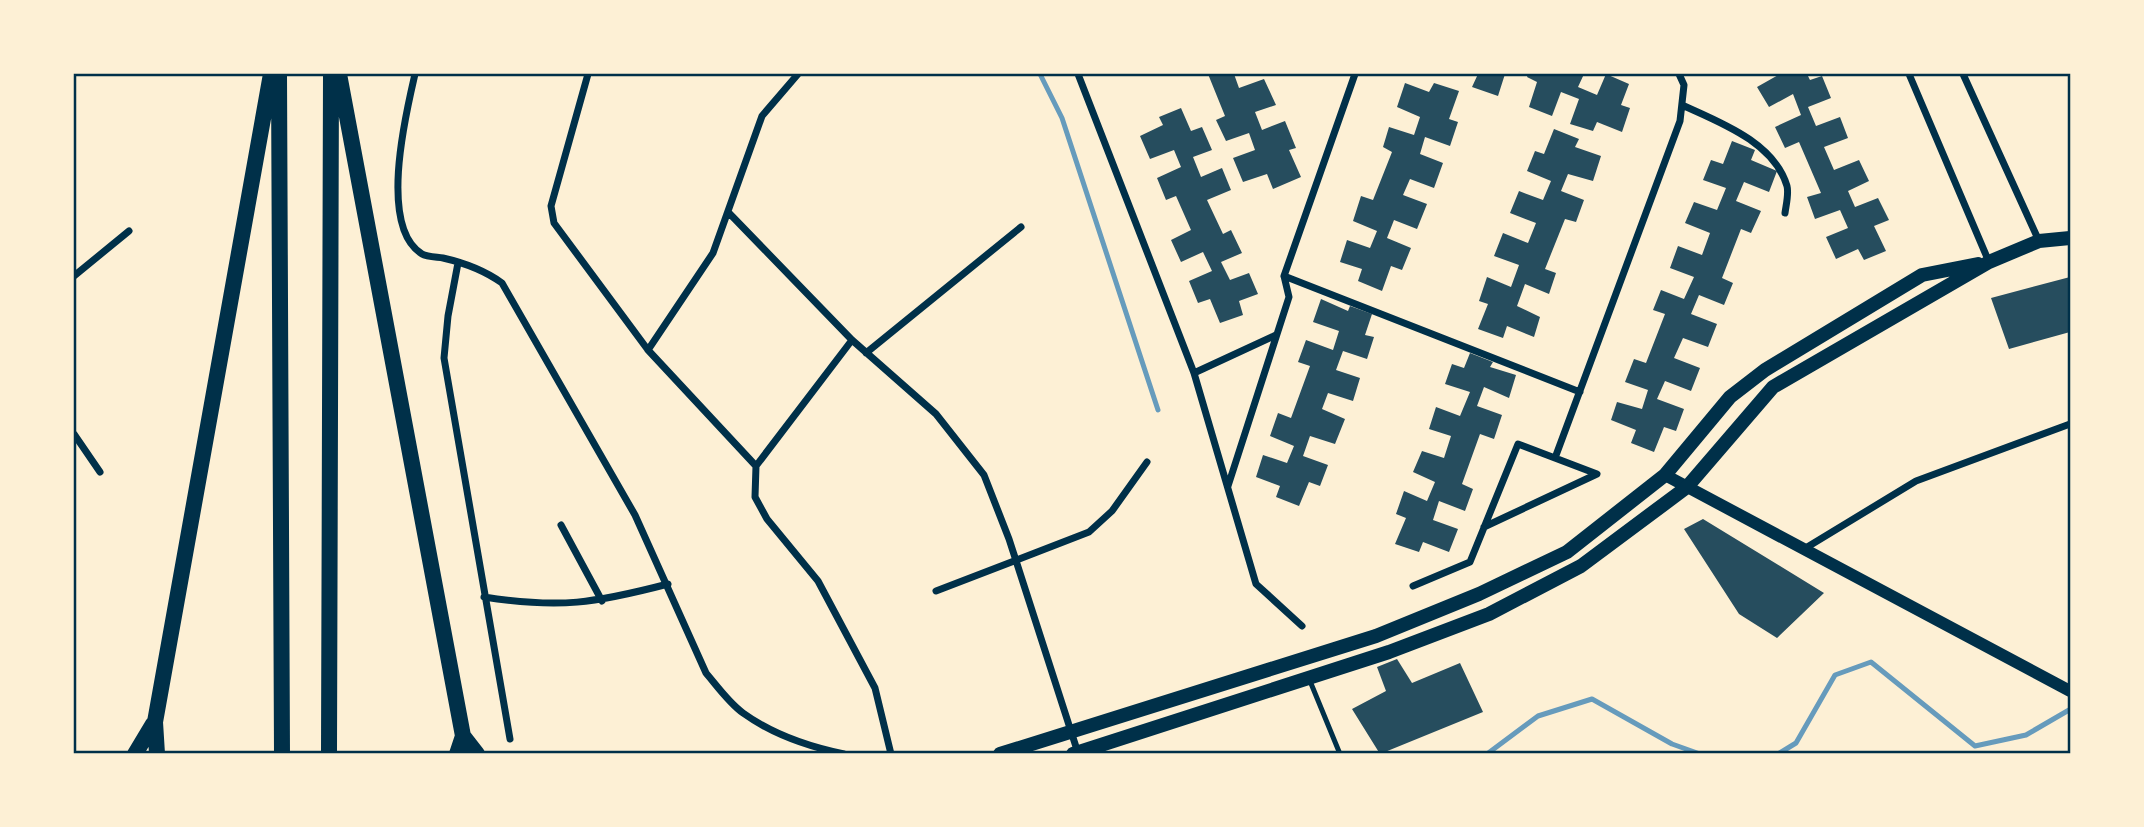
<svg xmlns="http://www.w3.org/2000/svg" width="2144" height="827" viewBox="0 0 2144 827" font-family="'Open Sans',sans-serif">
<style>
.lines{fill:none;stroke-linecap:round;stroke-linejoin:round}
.stream{stroke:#669bbc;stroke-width:5}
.building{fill:#264d5e}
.service{stroke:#003049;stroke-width:5}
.minor{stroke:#003049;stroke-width:7}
.tertiary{stroke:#003049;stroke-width:12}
.secondary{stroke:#003049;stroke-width:14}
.primary{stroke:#003049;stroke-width:16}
.neatline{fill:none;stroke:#003049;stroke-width:2.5}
</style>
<rect width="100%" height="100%" fill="#fdf0d5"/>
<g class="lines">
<path class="stream" d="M1040,74L1062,118L1158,410
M1487,754L1538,716L1592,699L1672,744L1700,754
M1778,754L1796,743L1835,675L1871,662L1975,746L2026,735L2069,710"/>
</g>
<path class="building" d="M1208,74H1234L1239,88L1264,79L1276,105L1255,112L1262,130L1285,121L1296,148L1289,150L1301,177L1273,189L1267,174L1243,182L1233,158L1255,150L1249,133L1226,141L1216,120L1225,116Z
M1478,74H1505L1498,96L1472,87Z
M1528,74H1584L1578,87L1597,95L1606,74L1629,84L1621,105L1630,108L1622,132L1597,122L1593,131L1570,124L1579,99L1561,92L1552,116L1529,107L1537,82L1527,77Z
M1780,74H1807L1810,80L1822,76L1831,98L1808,107L1816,126L1840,117L1848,138L1824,147L1834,170L1859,160L1869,181L1848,191L1855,207L1878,198L1889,220L1874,226L1886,251L1864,260L1858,249L1836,259L1826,237L1848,228L1840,210L1815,219L1807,197L1821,193L1799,142L1785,148L1775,127L1801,115L1793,94L1769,107L1757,87Z
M1405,83L1429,92L1434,83L1459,91L1449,119L1458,122L1450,146L1425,137L1420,154L1443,163L1434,188L1410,179L1403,195L1427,204L1417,229L1394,220L1387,238L1411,248L1402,270L1391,266L1382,291L1358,281L1362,269L1340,262L1347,240L1370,248L1377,231L1353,221L1361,196L1373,200L1392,152L1383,147L1389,127L1414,135L1420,117L1397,107Z
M1181,108L1191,131L1202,127L1212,150L1193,157L1201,177L1222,168L1231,190L1207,200L1223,234L1231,230L1242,253L1221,262L1230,280L1249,273L1258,294L1239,301L1243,315L1220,323L1210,299L1198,303L1189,281L1212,271L1203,252L1181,262L1171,240L1191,230L1176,196L1166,200L1157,178L1181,167L1174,150L1150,159L1140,136L1163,125L1159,117Z
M1554,129L1579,139L1575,147L1601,156L1593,181L1568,174L1561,191L1584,200L1576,222L1565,219L1545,269L1556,273L1549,294L1525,284L1517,306L1540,317L1534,337L1507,326L1503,338L1478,329L1488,304L1479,301L1487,277L1511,287L1519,265L1494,256L1503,233L1528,243L1536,223L1510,213L1519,191L1543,200L1551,181L1527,171L1535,151L1544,154Z
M1732,141L1755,150L1751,160L1777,171L1769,192L1744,182L1736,201L1761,211L1751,233L1741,229L1722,278L1733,283L1724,305L1699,295L1691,314L1717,324L1708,347L1683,338L1674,358L1700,368L1691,391L1665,381L1657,399L1684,409L1676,431L1664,427L1654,452L1631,443L1636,430L1611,420L1617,402L1642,409L1648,390L1625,382L1634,359L1646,363L1665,314L1653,310L1661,290L1684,299L1694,277L1670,268L1678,246L1702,255L1710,233L1685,223L1694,202L1717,210L1726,188L1703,180L1711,160L1723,164Z
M2070,277V332L2009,349L1991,298Z
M1321,299L1348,311L1350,306L1372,314L1365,335L1374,337L1367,359L1343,351L1336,370L1360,378L1353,401L1328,393L1322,409L1345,419L1335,444L1310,436L1303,456L1328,465L1320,486L1309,482L1299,506L1276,497L1280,486L1256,477L1263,455L1287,463L1294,446L1270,436L1278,413L1291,418L1310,366L1298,362L1306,340L1333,350L1339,331L1313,322Z
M1470,353L1493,362L1490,367L1516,375L1509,398L1484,387L1477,406L1502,415L1494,439L1480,434L1462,484L1473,489L1465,511L1439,501L1433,520L1458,529L1449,552L1423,542L1419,552L1395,544L1406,518L1396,514L1404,491L1427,501L1435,482L1413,472L1422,451L1444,458L1451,436L1429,429L1436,407L1460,416L1470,392L1445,384L1452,364L1464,368Z
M1703,519L1824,593L1777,638L1739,614L1684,529Z
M1397,659L1412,683L1460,663L1483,712L1380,754L1352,709L1386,691L1377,667Z"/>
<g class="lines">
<path class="service" d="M1310,681L1340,754"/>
<path class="minor" d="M415,74C406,113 378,227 422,254C427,257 437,257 443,258C465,263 484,270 502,283L635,515L706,673C717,686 729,703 743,713C772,734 810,747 844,754
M588,74L551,206L554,223L648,350L756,466
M1078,74L1194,373L1256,584L1302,626
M1909,74L1989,262
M1963,74L2039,241
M1682,105C1719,122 1774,142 1787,186C1789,194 1786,205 1785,213
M729,213L852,340L936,414L984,475L1009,539L1078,753
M458,263L448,316L444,358L510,739
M74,276L129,231
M1284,276L1580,392
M852,340L756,466L755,497L767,519L818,581L875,688L891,754
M648,350L713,253L762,116L798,74
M866,353L1021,227
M1194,373L1276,335
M74,434L100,472
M1555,458L1680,121L1684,85L1679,74
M1228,486L1289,297L1284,276L1355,74
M561,525L602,601
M1804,549L1916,481L2070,424
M1413,586L1470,562L1518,444L1597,474L1484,527
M936,591L1089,532L1112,511L1147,462
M484,597C560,609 595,603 668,584"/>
<path class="tertiary" d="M1665,475L2070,691"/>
<path class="secondary" d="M1000,754L1376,636L1479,594L1567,552L1665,475L1730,397L1765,370L1922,275L1978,264
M1073,754L1389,652L1489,614L1581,566L1687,487L1773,387L1989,262L2039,241L2070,238"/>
<path class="primary" d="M279,74L282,754
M339,74L463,736L477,754
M135,754L153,724
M157,754L155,722L271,74
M329,754L331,74
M457,754L463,736"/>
</g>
<rect width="2144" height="827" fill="none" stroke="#fdf0d5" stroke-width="150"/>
<rect x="75" y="75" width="1994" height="677" class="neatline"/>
</svg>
